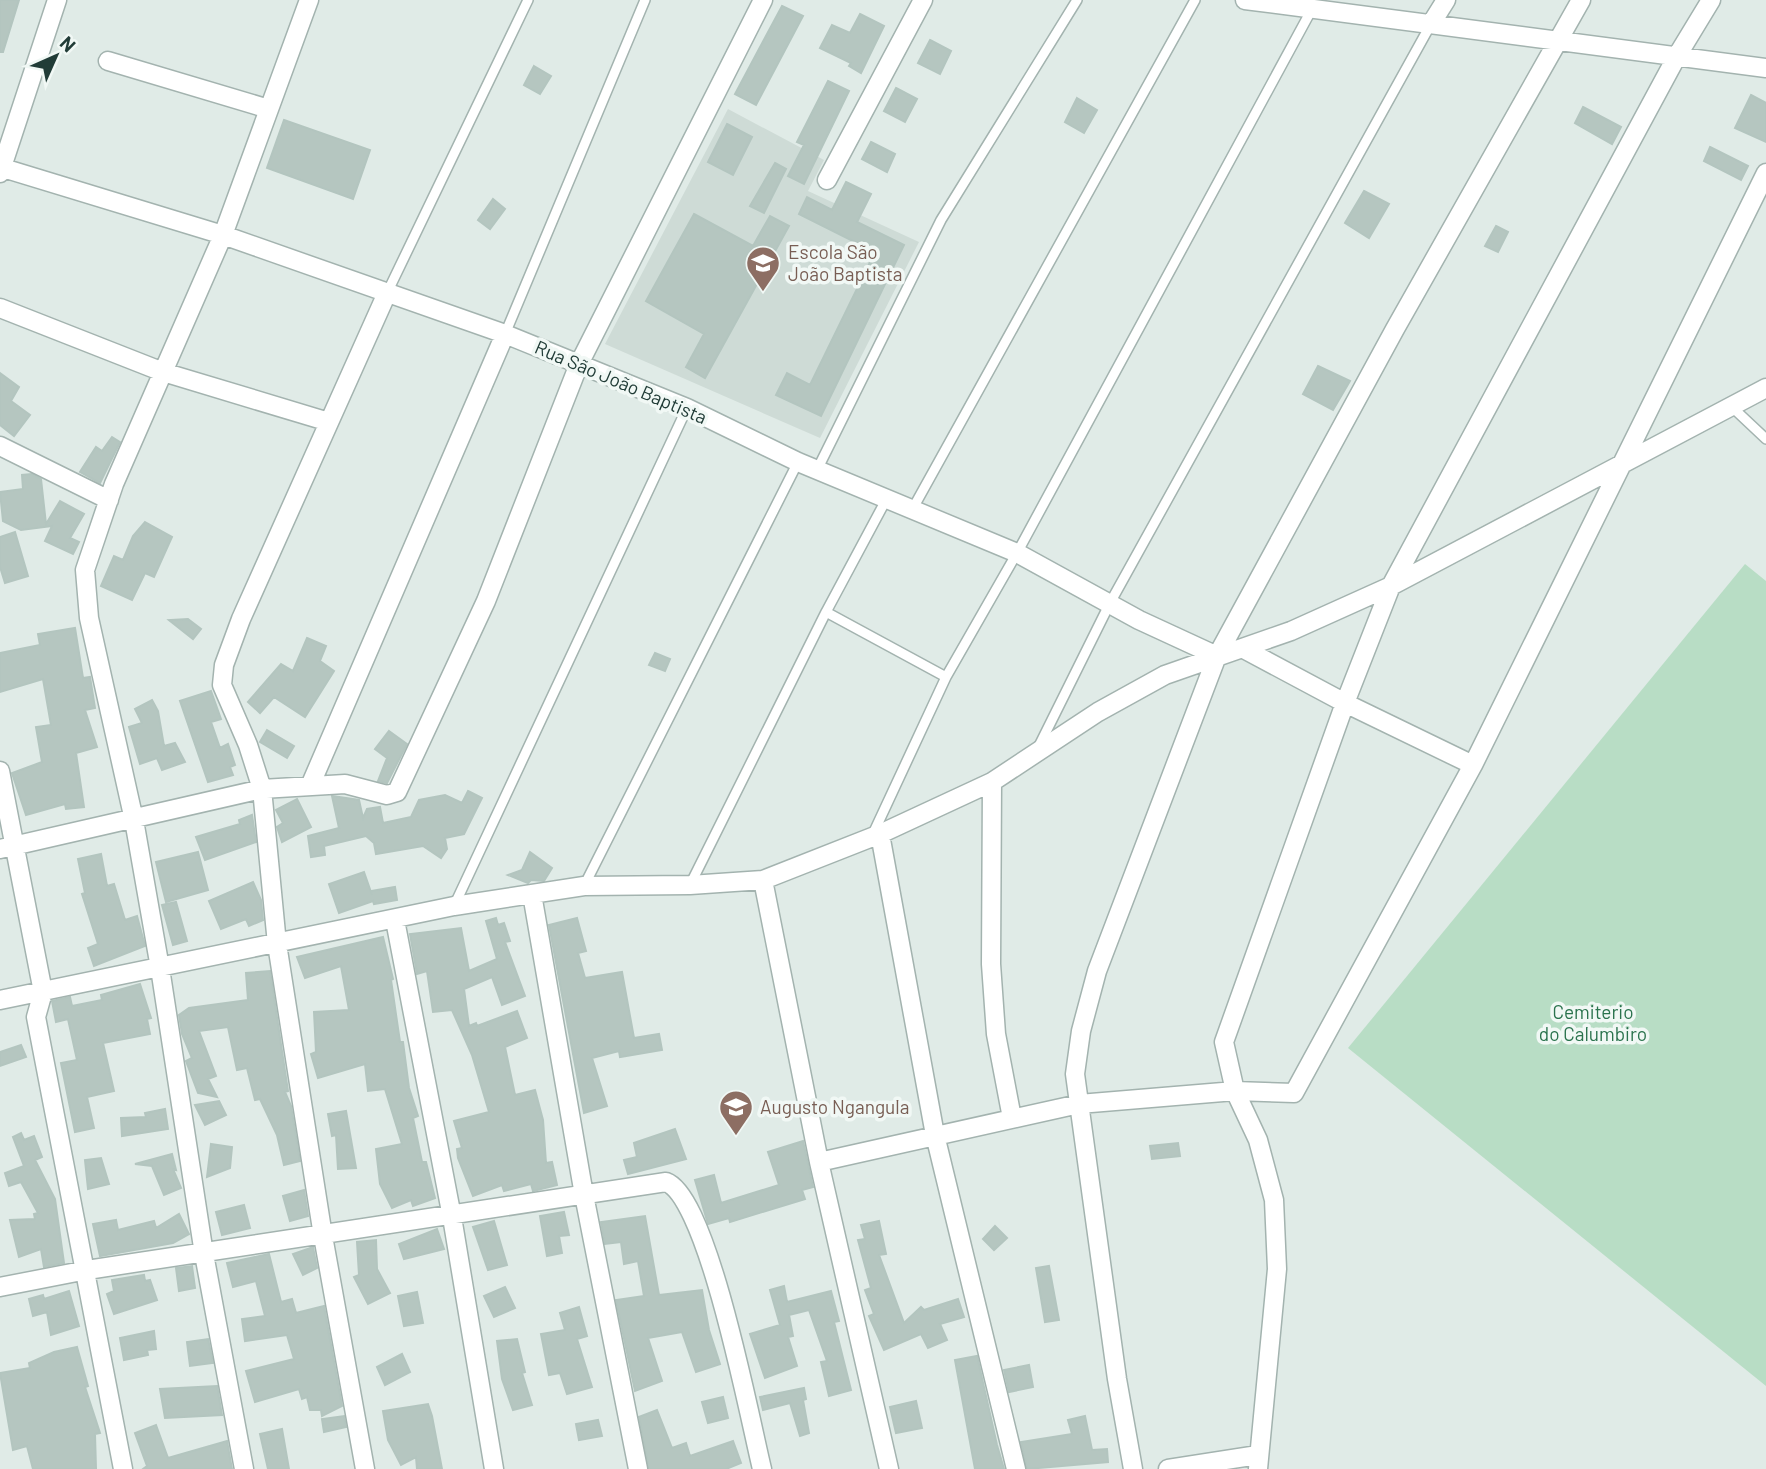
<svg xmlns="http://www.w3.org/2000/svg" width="1766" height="1469" viewBox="0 0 1766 1469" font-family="Barlow,sans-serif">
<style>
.built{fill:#cedbd6}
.green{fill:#b8ddc5}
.building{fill:#b5c6c0;stroke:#b3c5bf;stroke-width:2}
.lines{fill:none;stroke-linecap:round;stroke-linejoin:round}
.lane-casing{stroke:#a3b3af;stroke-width:12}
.street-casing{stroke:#a3b3af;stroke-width:21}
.lane{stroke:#fff;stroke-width:9}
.street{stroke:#fff;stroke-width:18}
.labels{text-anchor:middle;stroke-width:7;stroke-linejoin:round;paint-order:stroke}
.education-label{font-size:19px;fill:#785e54;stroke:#f1f8f5;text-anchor:start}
.street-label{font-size:19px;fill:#213c37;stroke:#f1f8f5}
.park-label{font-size:19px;fill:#2a734d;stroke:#f1f8f5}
</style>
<rect width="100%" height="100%" fill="#e0ebe7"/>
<path class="built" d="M728,109L824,160L808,191L919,242L820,438L605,344Z"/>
<path class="green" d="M1745,564L1766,581V1386L1348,1048Z"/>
<path class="building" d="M0,0H19L3,52H0Z
M782,6L803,16L756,105L735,94Z
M860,14L884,26L861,73L849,66L851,63L820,48L832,25L850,33Z
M930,40L951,51L940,74L918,63Z
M534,66L551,76L540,94L524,85Z
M828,81L849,91L804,184L788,176L804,145L797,142Z
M896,88L917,99L905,122L884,111Z
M1751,95L1766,103V142L1735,128Z
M1077,98L1097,110L1084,133L1065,122Z
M1583,107L1621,127L1612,144L1575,123Z
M284,120L370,150L353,199L267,168Z
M727,124L752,137L733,175L708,162Z
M871,142L895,154L887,172L862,159Z
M1710,147L1748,166L1741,180L1704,161Z
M775,163L786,169L764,213L750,206Z
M846,182L871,194L857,222L904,245L821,416L776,395L787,373L810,385L875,252L799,214L807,197L832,210Z
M1364,191L1389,204L1369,238L1345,223Z
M493,199L505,209L490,229L478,220Z
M694,214L753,246L770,216L789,226L705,378L686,367L704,334L646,301Z
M1496,226L1508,232L1498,252L1485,246Z
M1318,366L1350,381L1333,410L1303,394Z
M0,373L19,387L11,401L30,415L14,436L0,425Z
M112,437L120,442L100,483L80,472L96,447L102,451Z
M32,474L41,479L46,524L60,501L84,514L70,538L79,542L73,554L45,541L52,526L21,530L3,521L0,492L23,489L22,475Z
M145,522L172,537L154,577L145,573L132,600L101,586L114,556L123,560L133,536Z
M15,532L28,576L5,583L0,567V537Z
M188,619L201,629L193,639L169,620Z
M75,628L83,678L90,677L95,708L85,710L97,747L76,753L84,807L66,809L65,804L26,815L12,773L42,762L36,727L51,725L43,679L0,692V653L40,645L38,634Z
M307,638L326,646L320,661L334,671L305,717L274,697L260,713L248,702L281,664L293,671Z
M655,653L670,659L665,671L649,665Z
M211,691L221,719L211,722L220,748L228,744L235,765L230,767L233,775L208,782L180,701Z
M152,700L158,711L164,746L175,743L185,762L162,770L157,758L140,764L129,727L142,723L135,709Z
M267,730L294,746L287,758L260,742Z
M389,731L407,744L387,783L378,781L387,758L375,749Z
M468,791L482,798L464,834L445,838L447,849L441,858L423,846L376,854L374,843L366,836L324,846L325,855L311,857L308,836L339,828L332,796L359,800L363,818L367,809L380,807L383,823L411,817L419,800L445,795L462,803Z
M297,799L311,827L282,842L277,827L283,823L276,810Z
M252,815L256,842L205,860L196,837L240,824L239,820Z
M198,852L208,890L166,902L156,862Z
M530,852L552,868L544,881L531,880L528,883L508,875L522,870Z
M101,854L107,886L114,884L125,920L137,916L145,946L94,966L88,948L98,944L82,894L85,893L78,859Z
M364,872L372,895L371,891L395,887L397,900L374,904L373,901L339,913L329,884Z
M253,882L261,900L263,920L249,926L246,919L221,929L209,901Z
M176,902L187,941L173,945L162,905Z
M496,918L498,925L504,923L510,941L505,942L525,996L502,1005L492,977L464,989L469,1026L476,1023L477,1026L517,1011L527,1038L505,1047L515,1095L535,1090L543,1120L546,1163L552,1162L557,1185L533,1191L531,1184L504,1191L502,1185L473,1196L458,1158L457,1149L462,1148L454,1121L489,1112L472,1055L452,1010L433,1012L427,971L417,974L410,934L461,928L469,971L497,959L486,921Z
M577,918L586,951L578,953L585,978L622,972L634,1038L659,1034L662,1050L620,1057L619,1051L592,1058L607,1106L584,1113L549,925Z
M383,937L393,979L391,980L400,1042H403L409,1088L418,1116L413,1118L422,1162H426L435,1198L413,1206L411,1200L392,1208L380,1184L376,1149L402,1144L385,1089L368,1091L365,1064L318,1078L311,1054L316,1052L314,1012L349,1010L341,966L305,978L297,957Z
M270,971L288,1091L285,1092L291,1106L300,1161L284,1165L277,1135L260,1099L255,1100L247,1068L237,1070L228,1027L199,1031L216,1076L208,1079L217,1097L198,1093L186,1061L192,1058L182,1034L179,1015L189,1008L248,1000L246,973Z
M140,984L151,1018L147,1019L150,1034L103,1043L114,1091L87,1097L94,1128L75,1132L61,1063L77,1060L68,1019L56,1022L52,1001L70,997L72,1006L102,1000L101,995Z
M21,1045L26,1057L0,1066V1052Z
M219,1101L226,1115L205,1125L195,1105Z
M165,1109L168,1129L122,1136L121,1118L146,1117L145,1113Z
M346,1111L356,1168L338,1169L336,1135L332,1136L328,1114Z
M675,1129L686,1159L628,1174L624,1160L637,1157L634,1143Z
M21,1133L24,1140L34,1136L42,1157L35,1160L55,1199L64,1263L44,1267L41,1249L19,1257L10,1220L35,1219L34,1214L38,1213L21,1182L9,1186L5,1173L24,1166L13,1137Z
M803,1141L813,1187L802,1190L805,1199L730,1222L729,1218L708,1224L695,1180L714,1175L721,1203L779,1185L768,1152Z
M1178,1143L1180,1156L1152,1159L1150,1146Z
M211,1144L232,1147L230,1168L207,1177Z
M172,1154L176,1170L173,1169L181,1188L164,1195L152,1166L135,1164Z
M101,1158L109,1184L88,1189L85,1160Z
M304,1190L308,1216L290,1221L283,1196Z
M244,1205L250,1228L222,1235L216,1212Z
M564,1212L569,1235L559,1236L562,1253L547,1256L540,1216Z
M179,1214L189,1234L173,1243L100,1256L93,1224L116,1220L118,1230L154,1221L156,1228Z
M645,1216L659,1295L702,1290L709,1330L720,1364L696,1372L682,1332L648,1338L662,1381L635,1391L616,1300L644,1296L638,1261L624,1264L621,1242L605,1244L601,1222Z
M494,1221L507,1265L488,1270L473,1227Z
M879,1221L886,1254L879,1255L904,1323L921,1307L924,1310L958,1299L964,1317L940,1324L947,1340L928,1348L921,1334L884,1350L869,1316L874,1314L865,1290L871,1288L858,1240L865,1239L861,1225Z
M995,1226L1007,1238L994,1250L983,1239Z
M437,1229L444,1249L404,1259L399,1244Z
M376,1240L377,1269L390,1293L368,1304L354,1277L359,1275L357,1242Z
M313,1247L317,1268L303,1275L293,1254Z
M269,1254L281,1302L292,1299L296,1313L324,1306L342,1406L322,1416L321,1410H310L307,1397L302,1399L299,1389L255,1402L246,1371L294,1359L287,1335L245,1341L242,1319L265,1316L256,1281L233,1287L227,1263Z
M192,1266L195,1288L179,1291L176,1268Z
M1049,1266L1059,1320L1045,1322L1036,1268Z
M144,1275L145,1281L150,1280L157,1300L114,1314L107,1294L114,1291L112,1280Z
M784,1286L787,1302L831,1291L839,1321L834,1322L851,1390L829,1396L821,1362L827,1361L809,1310L789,1315L793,1336L788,1337L797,1366L765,1378L750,1334L780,1325L770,1290Z
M505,1287L515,1308L494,1317L484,1296Z
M69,1291L79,1326L51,1335L47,1312L33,1316L29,1299L43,1295L44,1299Z
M417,1292L423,1323L404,1326L398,1296Z
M579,1307L587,1336L577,1339L592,1387L567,1394L560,1373L549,1375L541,1334L565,1330L560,1313Z
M154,1331L156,1349L147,1350L148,1355L124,1360L120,1338Z
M208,1339L213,1363L190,1366L187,1342Z
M517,1339L525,1372L522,1373L532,1405L513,1410L502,1379L497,1341Z
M77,1347L88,1386L85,1387L100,1433L95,1434L96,1469H33L27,1446L13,1450L0,1373L30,1368L29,1363L54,1352Z
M402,1354L410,1372L385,1385L377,1367Z
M977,1356L997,1445L1004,1469H975L955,1360Z
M1029,1365L1033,1387L1009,1392L1004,1370Z
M217,1386L222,1415L165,1418L160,1389Z
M804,1388L806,1399L803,1400L809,1433L800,1436L790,1403L763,1410L760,1397Z
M723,1397L728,1418L708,1423L702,1402Z
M916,1401L922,1428L896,1433L890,1407Z
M428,1404L432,1416L442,1469H417L416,1457L401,1465L388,1440L383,1411Z
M657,1410L672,1448L686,1443L690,1456L733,1441L741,1463L726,1469H649L639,1417Z
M344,1416L346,1427L324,1432L322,1419Z
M1085,1416L1092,1450L1107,1449L1108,1462L1027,1469L1021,1442L1072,1434L1068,1420Z
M598,1420L602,1436L579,1440L576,1424Z
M156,1425L168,1458L227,1441L232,1469H143L147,1466L135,1433Z
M282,1429L289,1469H268L260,1434Z"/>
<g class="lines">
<g class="lane-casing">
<path id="lane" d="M387,293L528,0
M505,334L645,0
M1732,407L1766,439
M817,470L941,220L1077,0
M912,510L1195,0
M826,612L946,677
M1038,748L1110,603L1431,24
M872,836L946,677L1017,553L1312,9
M690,885L826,612L886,500
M584,886L798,462
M454,906L687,408"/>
</g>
<g class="street-casing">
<path id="street" d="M1245,0L1766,68
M1431,24L1446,0
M108,61L269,109
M0,167L223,235L505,334L687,408L798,462L1017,553L1139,620L1217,656
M0,173L57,0
M827,180L923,0
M0,308L163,372L329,422
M0,446L109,500
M1242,648L1345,703L1473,765
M0,771L43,992L36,1017L123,1469
M992,782L991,964L996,1034L1012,1118
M310,786L505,334
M880,834L935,1135L1016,1469
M0,849L262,789L345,784L387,795L397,792L486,601L579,364L763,0
M763,880L819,1162L889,1469
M532,894L584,1195L638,1469
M395,920L452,1217L494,1469
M0,1000L454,906L584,886L690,885L763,880L880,834L992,782L1098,712L1165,675L1291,631L1391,586L1766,388
M819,1162L1079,1104L1235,1091L1294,1093L1473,765L1766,173
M0,1287L87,1270L666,1182C708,1197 750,1420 762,1469
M244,1469L204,1254L160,968L134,820L89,618L85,570L114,484L223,235L309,0
M365,1469L323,1236L277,944L262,789L248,745L222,685L224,665L241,619L387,293
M1133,1469L1117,1379L1075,1074L1081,1031L1097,971L1217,656L1395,329L1581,0
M1168,1469L1258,1455
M1258,1469L1277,1269L1274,1200L1258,1140L1235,1091L1224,1042L1345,703L1391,586L1677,56L1711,0"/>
</g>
<use href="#lane" class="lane"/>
<use href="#street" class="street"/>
</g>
<defs>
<g id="school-pin" transform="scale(1.75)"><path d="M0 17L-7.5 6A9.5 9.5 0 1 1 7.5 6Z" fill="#8d6e63" stroke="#f1f8f5"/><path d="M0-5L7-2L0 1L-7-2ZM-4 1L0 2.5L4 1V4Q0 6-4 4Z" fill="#fff"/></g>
</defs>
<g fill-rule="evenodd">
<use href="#school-pin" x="763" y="263"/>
<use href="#school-pin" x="736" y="1107"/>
</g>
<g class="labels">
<g class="education-label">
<text x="788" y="259">Escola São<tspan x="788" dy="22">João Baptista</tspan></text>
<text x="760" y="1114">Augusto Ngangula</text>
</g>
<g class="street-label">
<text transform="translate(621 382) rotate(23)" y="7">Rua São João Baptista</text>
</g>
<g class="park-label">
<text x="1593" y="1019">Cemiterio<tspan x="1593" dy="22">do Calumbiro</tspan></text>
</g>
</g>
<g transform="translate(56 56) rotate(45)" stroke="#f1f8f5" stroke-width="5" paint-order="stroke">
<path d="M0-5L12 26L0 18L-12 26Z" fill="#213c37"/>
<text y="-10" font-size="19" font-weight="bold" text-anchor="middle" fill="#213c37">N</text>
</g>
</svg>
